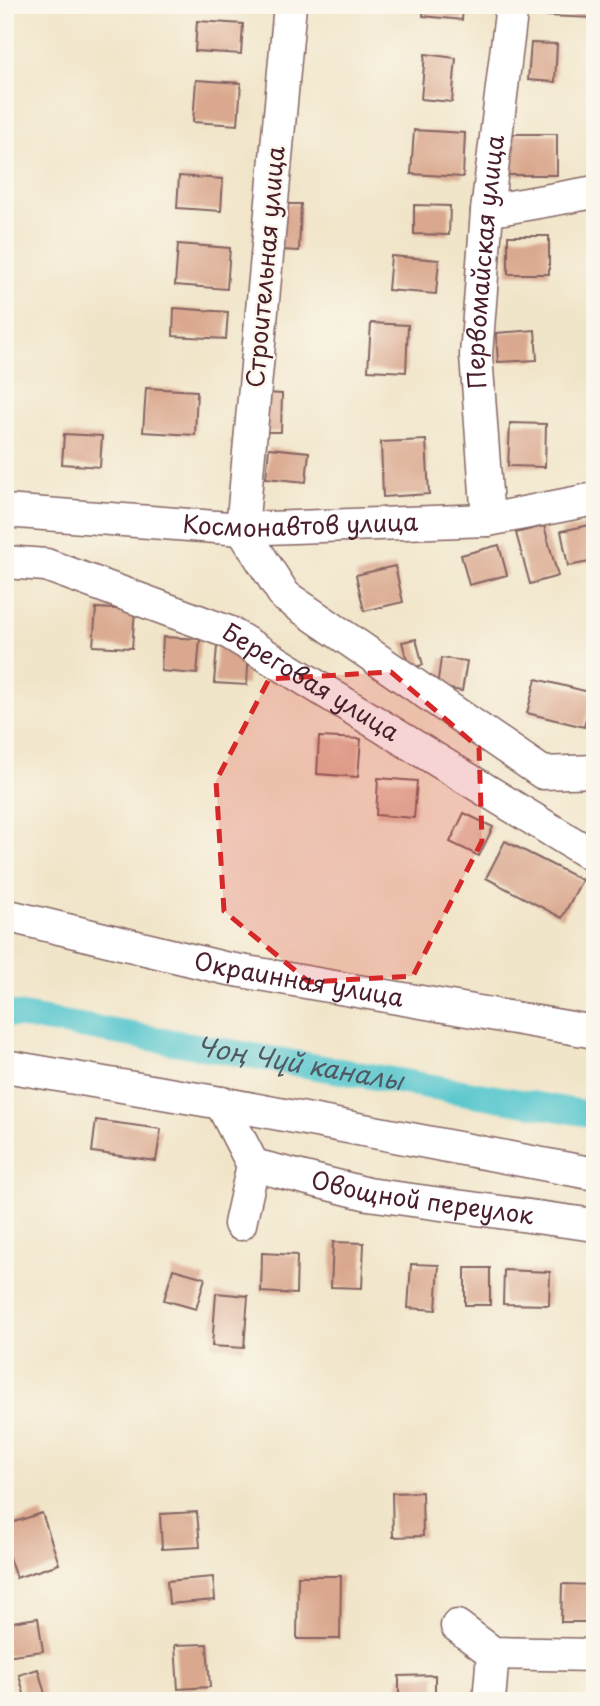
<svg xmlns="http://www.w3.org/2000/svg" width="600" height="1706" viewBox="0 0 600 1706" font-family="'Playpen Sans',sans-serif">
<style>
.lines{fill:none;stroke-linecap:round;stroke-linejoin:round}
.canal{stroke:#5ac7ce;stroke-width:26}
.building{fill:#daa88e}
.minor-casing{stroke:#846462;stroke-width:35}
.minor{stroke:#fff;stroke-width:32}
.marked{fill:#d62828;fill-opacity:0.2;stroke:#d62828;stroke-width:5;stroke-dasharray:14 9;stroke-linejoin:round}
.labels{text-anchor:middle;stroke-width:5;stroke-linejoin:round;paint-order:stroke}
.street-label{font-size:24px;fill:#4a1f2b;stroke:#fbf7ec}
.water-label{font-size:26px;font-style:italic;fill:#505a64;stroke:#fbf7ec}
</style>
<rect width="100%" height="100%" fill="#fbf7ec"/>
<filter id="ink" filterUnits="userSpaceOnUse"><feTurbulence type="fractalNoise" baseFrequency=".0143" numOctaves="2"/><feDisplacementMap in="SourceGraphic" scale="14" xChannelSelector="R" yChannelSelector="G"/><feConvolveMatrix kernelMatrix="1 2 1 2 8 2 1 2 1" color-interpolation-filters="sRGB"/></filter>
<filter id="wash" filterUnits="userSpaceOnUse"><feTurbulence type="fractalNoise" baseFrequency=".00686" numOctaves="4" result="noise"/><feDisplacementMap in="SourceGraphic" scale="28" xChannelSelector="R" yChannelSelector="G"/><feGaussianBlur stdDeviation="1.57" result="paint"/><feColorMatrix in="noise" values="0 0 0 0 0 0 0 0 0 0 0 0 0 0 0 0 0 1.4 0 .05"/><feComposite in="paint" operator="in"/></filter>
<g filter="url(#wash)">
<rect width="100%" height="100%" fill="#f1e5c9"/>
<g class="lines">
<path class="canal" id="s1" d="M5,1013L595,1115"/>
</g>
<g id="blocks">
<path class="building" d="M424,5H463L462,20L423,16Z
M523,5H595V18L523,15Z
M197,21L243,24L241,54L195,51Z
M531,43L557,44L555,82L528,80Z
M425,54L456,58L452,102L421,99Z
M196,80L241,83L238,125L193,122Z
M414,130L465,133L463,177L411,174Z
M508,134H557V175H508Z
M179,176L223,179L221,211L177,208Z
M283,204H301L299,251L281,250Z
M414,205L450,206L449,235L414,234Z
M508,236H549V274H508Z
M178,244L230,248L227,289L175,285Z
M391,256L439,260L436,294L388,290Z
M5,289H9L7,320H5Z
M174,308L228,312L226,339L173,336Z
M371,323L408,325L406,372L368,370Z
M535,330L537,360L498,362L496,333Z
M146,388L197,391L195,435L143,432Z
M266,393L282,394L281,432H264Z
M510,423L546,424L545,467L508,466Z
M64,434L102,436L100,467L62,464Z
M426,440L429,494L383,497L381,442Z
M269,448L309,452L306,482L266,478Z
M590,525L595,561L568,566L561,531Z
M544,526L558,576L530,584L516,533Z
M499,545L507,575L469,585L461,555Z
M395,566L403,602L364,611L356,575Z
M96,608L135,610L132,648L93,646Z
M163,637L200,639L197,674L161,671Z
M416,639L423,665L409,668L402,642Z
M217,646L249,648L247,685L214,683Z
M441,658L467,661L462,691L437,687Z
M536,679L593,693L584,727L527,713Z
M319,737L361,739L358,777L317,774Z
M378,778L417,781L414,818L376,815Z
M464,813L493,827L479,856L450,842Z
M505,841L582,880L562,918L486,878Z
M96,1120L161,1129L156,1161L92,1152Z
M5,1175H9L12,1212H5Z
M333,1242L364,1243L362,1288L331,1287Z
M262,1253L297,1255L296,1294L261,1292Z
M411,1264L439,1265L436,1310L408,1308Z
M465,1268H490V1305H465Z
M173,1269L205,1278L196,1309L164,1300Z
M504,1270L550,1272L549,1305L503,1304Z
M216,1293L248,1296L244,1348L212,1346Z
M422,1492L423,1536L393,1537L392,1493Z
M586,1499H595V1538H586Z
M197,1512L200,1547L162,1549L160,1514Z
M42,1513L59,1564L16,1578L5,1546V1525Z
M298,1576H341L340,1639H297Z
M213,1577L215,1600L169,1604L167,1581Z
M562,1584L595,1585V1622H561Z
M38,1618L43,1651L5,1656V1623Z
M207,1644L210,1687L178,1689L175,1645Z
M38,1669L47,1701H26L19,1675Z
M435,1675V1701H399V1676Z"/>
</g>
</g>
<g filter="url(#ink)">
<use href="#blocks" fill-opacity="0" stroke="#846462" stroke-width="2"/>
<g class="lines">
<g class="minor-casing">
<g id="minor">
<path d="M290,5L242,529L285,596L543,773L595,771"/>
<path d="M487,211L595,192"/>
<path id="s2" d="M5,511L242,529L488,520L595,499"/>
<path id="s3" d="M488,520L476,355L487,211L512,5"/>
<path id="s4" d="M5,562L46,565L228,632L595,857"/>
<path id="s5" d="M5,915L224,968L595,1032"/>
<path d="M5,1066L221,1103L595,1174"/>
<path d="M221,1103L253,1165L240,1224"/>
<path id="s6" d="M253,1165L368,1194L595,1225"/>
<path d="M457,1626L493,1653L595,1655"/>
<path d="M489,1701L493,1653"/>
</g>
</g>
<use href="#minor" class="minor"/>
</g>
</g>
<path class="marked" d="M391,672L479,748L482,841L413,976L309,982L224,911L216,781L269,679Z"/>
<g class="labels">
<g class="street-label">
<text dy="8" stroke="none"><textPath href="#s3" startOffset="259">Первомайская улица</textPath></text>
<text transform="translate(266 267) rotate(-85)" y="8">Строительная улица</text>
<text dy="8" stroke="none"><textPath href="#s2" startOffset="296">Космонавтов улица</textPath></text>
<text dy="8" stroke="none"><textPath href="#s4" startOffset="332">Береговая улица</textPath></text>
<text dy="8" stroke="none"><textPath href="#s5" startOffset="301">Окраинная улица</textPath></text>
<text dy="8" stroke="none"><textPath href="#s6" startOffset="173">Овощной переулок</textPath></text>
</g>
<g class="water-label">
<text dy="9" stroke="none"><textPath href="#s1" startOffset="299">Чоң Чүй каналы</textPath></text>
</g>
</g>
<rect width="600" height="1706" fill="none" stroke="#fbf7ec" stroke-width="28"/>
</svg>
